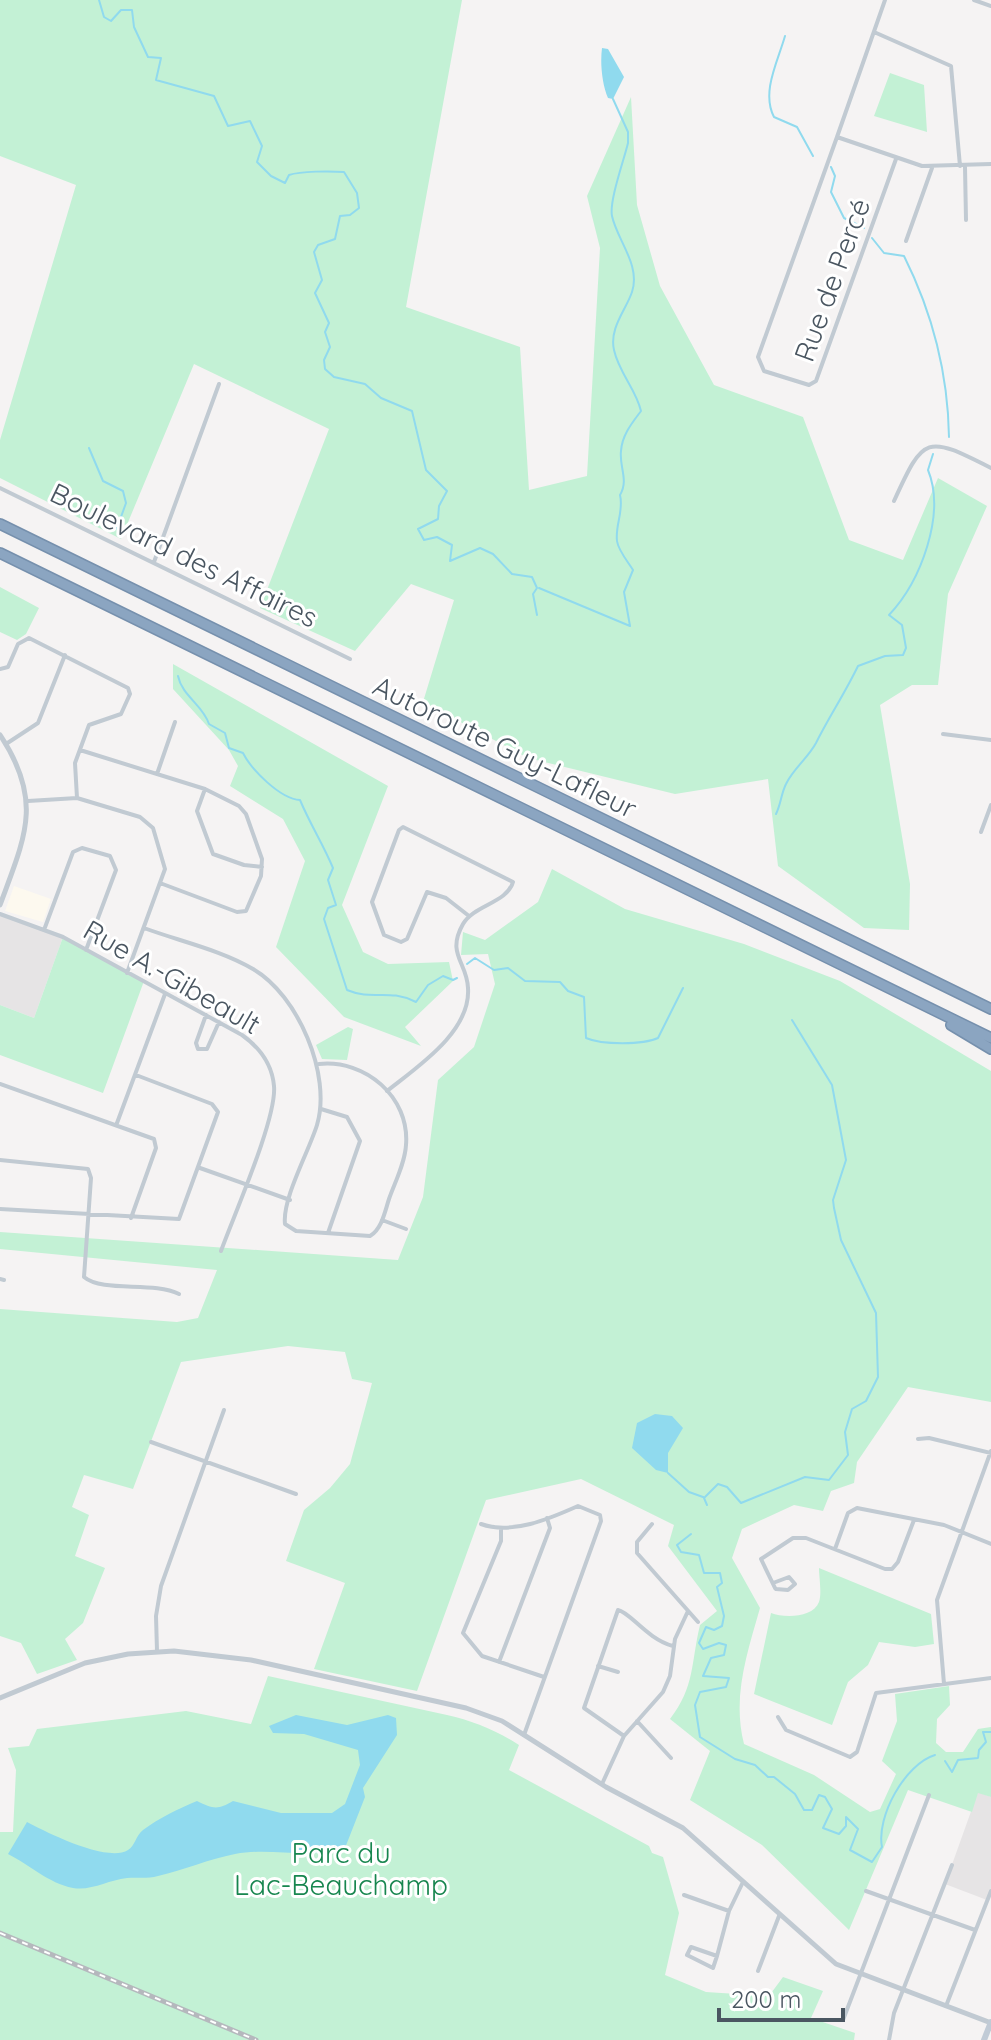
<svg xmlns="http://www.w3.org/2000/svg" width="991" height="2040" viewBox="0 0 991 2040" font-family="Quicksand,sans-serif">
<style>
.commercial{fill:#fdf9ef}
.education{fill:#e6e4e5}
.green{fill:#c3f1d5}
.water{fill:#90daee}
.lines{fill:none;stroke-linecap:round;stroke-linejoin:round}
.stream{stroke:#90daee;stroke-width:2}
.motorway-casing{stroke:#7690ad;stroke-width:12}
.minor{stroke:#c1cad2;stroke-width:4}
.tertiary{stroke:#c1cad2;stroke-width:5}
.secondary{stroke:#c1cbd6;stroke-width:6}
.motorway{stroke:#8ba5c1;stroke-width:9}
.rail-casing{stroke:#b5b8bd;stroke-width:5}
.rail{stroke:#fff;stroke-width:2;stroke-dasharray:6;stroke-linecap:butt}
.labels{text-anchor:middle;stroke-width:6;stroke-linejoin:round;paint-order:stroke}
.street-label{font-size:28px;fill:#4a5661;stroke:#fff}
.park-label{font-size:28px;fill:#17864f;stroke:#fff}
</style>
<rect width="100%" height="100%" fill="#f5f3f3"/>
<path class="commercial" d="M14,886L51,899L43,922L5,911Z"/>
<path class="education" d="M0,914L63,937L34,1018L0,1005Z
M978,1792L991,1797V1891L987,1900L945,1884Z"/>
<path class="green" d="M0,0H462L406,307L520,347L529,490L587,476L600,248L587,196L631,97L637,205L660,286L714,385L803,417L849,540L903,560L938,478L987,506L948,594L938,685H912L880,705L910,884L909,930L864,928L778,866L768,779L675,794L528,758L423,702L454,600L411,584L355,651L260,608L329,429L194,364L121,539L0,478V440L76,185L0,156Z
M890,73L924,85L927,132L874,116Z
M0,587L39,608L26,634L17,640L0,632Z
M173,664L388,786L342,905L363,952L388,964L449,962L453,981L405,1027L421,1046L344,1017L276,947L305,861L283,819L230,786L238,766L229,750L173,689Z
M552,869L625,909L744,944L840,981L991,1071V1402L908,1387L857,1462L854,1483L831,1491L823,1511L794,1505L742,1529L732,1558L760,1608C747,1654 732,1697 744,1744L814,1775L870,1812L880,1809L896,1774L882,1761L897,1721L895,1694L949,1686L950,1705L937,1719L936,1743L946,1752H963L978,1729L991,1727V1797L978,1793L972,1812L908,1790L849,1930L762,1845L690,1800L710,1751L670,1719C695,1687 691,1662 700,1625L717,1611L668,1546L674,1525L581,1479L486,1500L417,1691L314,1669L345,1583L286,1561L304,1510L330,1488L350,1464L372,1383L352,1379L345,1352L288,1346L181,1362L133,1489L84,1475L72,1507L89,1515L75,1556L105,1568L83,1623L65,1639L77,1660L37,1674L21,1643L0,1636V1309L177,1322L198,1318L217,1270L0,1249V1232L398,1260L423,1197L438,1080L474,1047L495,984L488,954L461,955L463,932L485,940L538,902Z
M63,937L144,981L103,1093L0,1055V1005L34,1018Z
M348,1027L353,1029L347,1060L322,1059L316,1045Z
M819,1568L931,1614L934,1644L915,1647L879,1642L868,1665L848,1682L832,1725L754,1694L771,1613C784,1618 813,1618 819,1602C822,1593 819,1577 819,1568Z
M268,1676L447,1715C473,1721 496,1730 519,1745L509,1770L649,1846L652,1853L663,1857L679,1913L665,1975L706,1992L769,1996L783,1977L823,1991L811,2018L855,2033L854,2040H0V1832H13L16,1770L8,1748L29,1746L37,1729L186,1711L251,1724Z"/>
<path class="water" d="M602,48L608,49L624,77L613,99L608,98C602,84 600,63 602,48Z
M655,1414L672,1416L683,1428L668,1453V1473L656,1470L632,1448L637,1423Z
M296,1715L347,1725L388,1715L396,1718L397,1735L363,1788L365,1797L345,1848C309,1860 272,1847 235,1854C209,1859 184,1870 158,1876C147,1879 137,1877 127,1878C108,1880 92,1891 73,1888C48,1883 30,1865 8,1854L27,1822C46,1832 107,1863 128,1850C135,1846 136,1835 143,1830C159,1818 178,1809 197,1801C213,1809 218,1810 233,1801L281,1813H332L345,1804L360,1765L358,1750L304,1734L273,1733L269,1726Z"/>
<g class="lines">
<path class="stream" d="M99,0L104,17L111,21L121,10H132L134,27L148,57L161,58L156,80L214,96L228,126L250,121L262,146L257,162L271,176L285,183L289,175C301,171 330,171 344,172L357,193L359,208L350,215L340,216L335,239L318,245L314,252L322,280L315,293L329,323L325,332L330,347L324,360L325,369L334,377L365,384L381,398L412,411L426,470L447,491L439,506L438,519L418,529L424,540L437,537L452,545L450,561L480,548L493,554L512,574L532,577L537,588L533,594L537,615
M785,36C778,61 761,92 774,117L797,127L813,156
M831,167L835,176L831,192L844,218L864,228
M872,238L884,253L904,256C932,312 948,375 949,437
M89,448L103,481L123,491L126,503L117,528L121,536
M539,588L630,626L624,592L633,570C628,562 618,550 617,541C615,525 624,511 620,495C629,480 619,467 621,451C622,435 632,423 641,411C636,389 619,373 614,350C609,328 626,310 632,292C641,265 617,240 612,216C609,201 624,160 628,143V132L613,99
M178,676C182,696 203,705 209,724L225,733L229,748L243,753C251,769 280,799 300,800C310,824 323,844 333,868L328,880L336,905L328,908L324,919L347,990C373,1001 388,988 416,1002L428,985L443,976L453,980L457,978
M776,814C781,804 781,794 786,784C793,769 808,758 816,743C829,717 845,693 858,666L885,656L903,655L906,648L902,625L889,615C921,581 946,514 928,470L933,454
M467,964L475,958L494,970L508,968L525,981L560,982L568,991L584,997L586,1038C602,1045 643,1045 658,1038L683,988
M668,1473L689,1492L703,1497
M707,1505L704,1498L718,1484L727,1487L741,1503L805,1477L829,1480L848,1455L845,1432L852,1409L866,1401L878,1377L876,1313L841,1240L834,1208L833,1200L846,1160L832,1085L792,1020
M691,1534L677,1545L681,1552L699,1555L704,1573H720L722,1583L717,1587L724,1616L722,1626L714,1630L706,1627L699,1643L703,1649L719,1643L726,1645L724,1655L711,1658L703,1676L729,1678L726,1687L700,1692L695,1705L700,1737L735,1759L755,1765L768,1777H774L795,1794L804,1810H812L819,1795L825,1797L832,1809L823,1828L839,1834L846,1826V1817L858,1829L850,1850L872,1862L882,1847C876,1817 905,1764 935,1755
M945,1761L952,1772L958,1760L978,1758L979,1750L986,1742L983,1732H991"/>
<g class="motorway-casing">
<path id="motorway" d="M0,524L991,1009
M0,553L991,1038
M951,1025L991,1049"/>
</g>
<path class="minor" d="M885,0L837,137L922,166L991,164
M974,0L991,6
M874,32L951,66L960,166
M837,137L758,357L764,371L809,385L816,381L896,159
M965,167L966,220
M906,241L932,168
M0,488L350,659
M894,501C924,435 926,435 991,468
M154,562L219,384
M0,669L8,667L18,644L29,638L128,688L130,694L121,714L89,725L75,763L77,798
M943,734L991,740
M6,744L38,723L65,655
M80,750L205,789L239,806L246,814L262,859L261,876L246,911L237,912L160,883
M157,774L175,722
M205,789L197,811L213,854L244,865L262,867
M28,801L77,798L140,817L153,828L165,869L127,973
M981,832L991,805
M0,914L63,937L242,1035C259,1047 272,1064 274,1086C277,1118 234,1215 221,1251
M144,928C179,941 221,950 253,969C298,995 332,1075 317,1125C309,1151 282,1199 285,1224L296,1231L370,1236C382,1229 385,1211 389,1199C395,1182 405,1163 406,1145C410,1097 365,1059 319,1064
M44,930L73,852L82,848L110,856L116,870L86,950
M206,1015L196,1043L198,1049H207L219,1022
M0,1084L154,1139L156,1148L131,1218
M387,1091C417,1067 471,1032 468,988C467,962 446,954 463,924C474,905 507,903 513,882L403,827L399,830L372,902L384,935L401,942L407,939L427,892L446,898L469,916
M321,1109L347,1117L360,1141L328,1233
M117,1123L165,994
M0,1160L88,1169L91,1178L84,1277C103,1293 153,1281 179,1294
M200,1168L290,1200
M0,1209L179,1219L218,1112L212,1104L136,1075
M382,1220L406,1229
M0,1279L4,1280
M918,1439L929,1438L991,1453
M151,1442L296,1494
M481,1524C512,1535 549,1519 578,1506L600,1515L601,1521L524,1735
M652,1524L637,1542V1553L698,1622
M501,1529V1541L463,1633L482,1656L544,1677
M835,1549L848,1513L857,1508L944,1525L991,1544
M773,1583L789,1577L795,1584L788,1590L776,1589L775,1588L761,1559L793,1538H806L885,1569H892L898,1562L914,1520
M157,1651L156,1616L161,1586L224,1410
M499,1662L550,1528L547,1518
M598,1666L618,1672
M944,1684L937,1600L991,1451
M778,1717L786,1730L850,1757L857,1752L876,1693L991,1678
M637,1721L671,1758
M624,1736L584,1708L618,1610C630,1612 647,1639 673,1646
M602,1784L624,1736L663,1692L670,1676L675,1639L688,1611
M866,1891L975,1930
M684,1895L729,1911
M717,1956L713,1968L687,1955L691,1947L717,1956L729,1911L743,1882
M758,1971L779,1916
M946,2006L991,1891
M843,2020L929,1795
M889,2040L894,2013L952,1865"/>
<path class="tertiary" d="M0,735C44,801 25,837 0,905
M0,1698L85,1663L128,1654L174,1651L251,1660L466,1708L502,1721L606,1787L683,1828L836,1964L991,2023"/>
<path class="secondary" d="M984,2040L991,2022"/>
<use href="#motorway" class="motorway"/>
<g class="rail-casing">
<path id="rail" d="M0,1933L256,2040"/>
</g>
<use href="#rail" class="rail"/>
</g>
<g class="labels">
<g class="street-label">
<text transform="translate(832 280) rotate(-70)" y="10">Rue de Percé</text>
<text transform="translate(184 555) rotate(26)" y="10">Boulevard des Affaires</text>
<text transform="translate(505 747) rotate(26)" y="10">Autoroute Guy-Lafleur</text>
<text transform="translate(172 977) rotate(30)" y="10">Rue A.-Gibeault</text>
</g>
<g class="park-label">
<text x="341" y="1863">Parc du<tspan x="341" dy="32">Lac-Beauchamp</tspan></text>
</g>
</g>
<path d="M719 2008v12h124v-12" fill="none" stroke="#4a5661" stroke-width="4"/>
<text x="731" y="2008" font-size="24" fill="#4a5661" stroke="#ffffff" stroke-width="6" paint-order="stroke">200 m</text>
</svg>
